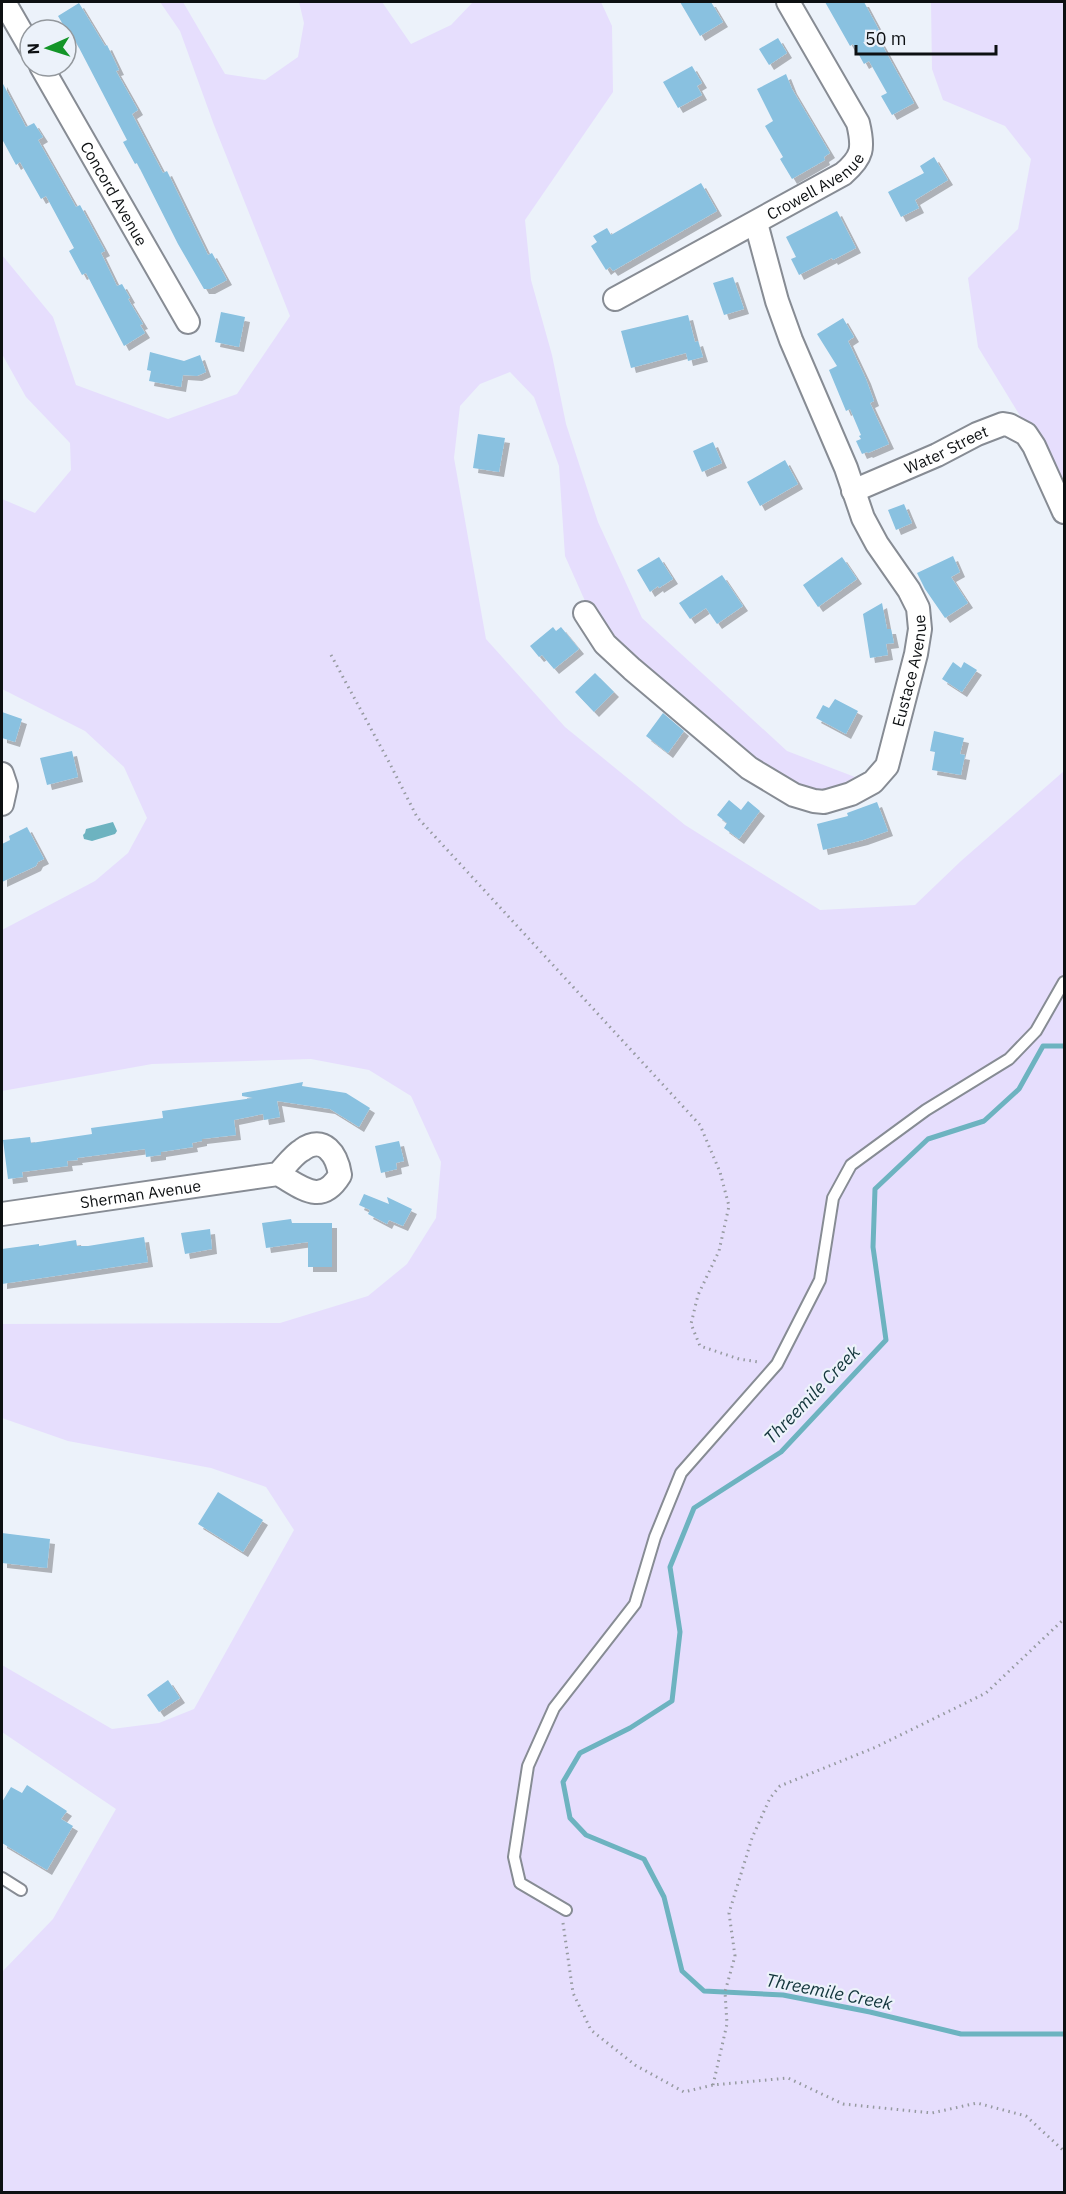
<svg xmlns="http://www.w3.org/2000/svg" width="1066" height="2194" viewBox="0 0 1066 2194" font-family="'IBM Plex Sans',sans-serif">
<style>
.green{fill:#e6defd}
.water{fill:#6db3c0}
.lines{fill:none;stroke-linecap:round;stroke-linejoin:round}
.stream{stroke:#6db3c0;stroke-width:5}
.building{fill:#89c1e0;filter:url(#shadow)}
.service-casing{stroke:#878c94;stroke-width:14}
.minor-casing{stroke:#878c94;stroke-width:26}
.path{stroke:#969aa0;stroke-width:3;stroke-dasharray:1.5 4.5;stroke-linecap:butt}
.service{stroke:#fff;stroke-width:10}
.minor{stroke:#fff;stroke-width:22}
.labels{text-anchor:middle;stroke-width:4.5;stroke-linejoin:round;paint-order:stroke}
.street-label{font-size:16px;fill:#0d1012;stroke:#ecf2fa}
.water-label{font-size:18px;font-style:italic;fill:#12353b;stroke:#ecf2fa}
</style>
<defs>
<filter id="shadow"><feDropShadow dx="5" dy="5" stdDeviation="0" flood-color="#0004"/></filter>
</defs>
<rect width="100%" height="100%" fill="#ecf2fa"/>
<path class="green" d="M160,2H183L225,74L265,80L298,57L304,23L299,2H382L411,44L451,25L473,2H601L612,26L613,92L525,220L531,280L552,355L566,424L598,522L642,618L787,751L855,777L832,790H804L746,756L624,652L585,601L565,556L559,466L534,397L510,372L480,384L460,406L454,458L486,639L565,727L685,825L820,910L915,905L961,861L1064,771V2192H2V1972L53,1919L116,1809L2,1732V1665L112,1729L159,1723L194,1709L294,1530L266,1487L211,1468L68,1441L2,1418V1324L280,1323L368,1296L407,1264L436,1218L441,1162L411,1096L369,1070L311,1059L152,1064L2,1091V930L95,881L128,853L147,818L124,767L85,731L2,689V499L35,513L71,470L70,443L26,397L2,354V255L53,317L76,385L168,419L237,394L290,316L214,125L180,31Z
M931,2H1064V497L1028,429L978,347L968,278L1018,229L1031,159L1005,126L943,100L932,69Z"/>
<path class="water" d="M113,822L117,831L115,834L92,841L84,839L83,835L85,833L86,829Z"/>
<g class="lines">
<path class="stream" d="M1064,1046H1043L1019,1089L984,1121L928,1139L875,1189L873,1247L886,1340L781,1452L694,1508L670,1567L680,1632L672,1701L630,1728L580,1753L563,1782L570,1818L586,1835L644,1859L664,1897L682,1971L704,1991L783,1995L870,2012L961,2034H1064"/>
</g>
<path class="building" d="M680,2H711L723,22L700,36Z
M825,2H864L879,30L875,32L914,103L892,115L881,96L887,93L869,61L864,64L853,44L850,46Z
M79,3L105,46L107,45L119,70L116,71L138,110L132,114L163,173L167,171L208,255L212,253L227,280L210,289H204L178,244L137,163L135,164L123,142L127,140L76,42L74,43L58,16Z
M778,38L787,53L769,65L759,49Z
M692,66L702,83L697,86L702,95L678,108L663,82Z
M786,74L792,89L830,153L824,157L825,160L792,179L780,159L783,157L765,126L773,121L757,89Z
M2,82L26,127L34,123L43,137L38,140L76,207L80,205L105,251L101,253L117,286L122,284L130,298L128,299L143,324L140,325L145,333L124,346L86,273L82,275L69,251L74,248L46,196L41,199L20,162L16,165L2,139Z
M934,157L948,180L915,200L919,208L901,217L888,192L924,173L920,166Z
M701,183L717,211L613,271L610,267L606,270L591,246L597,242L593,236L607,228L611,235Z
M837,211L856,248L833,260L832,258L799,275L791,259L796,257L786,237Z
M733,277L744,309L724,315L713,283Z
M221,312L245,317L239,347L215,342Z
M688,315L695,342L698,341L703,357L688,361L686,353L631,368L621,331Z
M843,318L854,337L848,341L866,379L874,401L870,403L889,444L868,453L867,452L862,454L856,441L861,439L859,436L861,435L850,409L846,411L829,370L837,366L817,334Z
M150,352L184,361L200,355L206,372L197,376L183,375L181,387L149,381L151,371L147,370Z
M478,434L505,438L499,472L473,468Z
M713,442L722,463L702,472L693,451Z
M785,460L798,484L760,506L747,482Z
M904,504L912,523L896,530L888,510Z
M953,556L960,572L951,577L968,603L945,618L925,589L917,573Z
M659,557L673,579L659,588L658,586L650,592L637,570Z
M842,557L857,579L818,607L803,585Z
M722,575L743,606L717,624L706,608L690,619L679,603Z
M882,603L887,629H891L894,643L886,644L888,655L870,658L863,614Z
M553,627L556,631L561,627L579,649L554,669L542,655L539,657L530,646Z
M953,662L961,668L964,662L977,670L962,692L942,679Z
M595,673L614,692L594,712L575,692Z
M835,699L858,711L846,734L816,718L823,705L829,708Z
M2,712L22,719L15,742L2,738Z
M663,713L684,731L668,753L646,736Z
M934,731L964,738L960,754L965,755L961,775L932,770L935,752L930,751Z
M72,751L78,777L47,785L40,758Z
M729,800L741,810L748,801L760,811L739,839L724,828L727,823L717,815Z
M877,802L888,831L863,840L823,850L817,824L848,816L847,813Z
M27,827L44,859L38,862L36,866L2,882V844L10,840L9,836Z
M303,1082L302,1086L346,1093L370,1108L359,1127L330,1109L277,1101L280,1117L264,1120L263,1114L234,1120L236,1135L202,1139V1141L192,1143L193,1147L161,1152V1155L146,1157L145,1149L77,1158L78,1160L67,1161L68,1166L22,1172L23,1177L8,1179L3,1140L30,1137L31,1143L92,1134L91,1128L163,1118L162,1111L253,1098L242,1096V1093Z
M399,1141L404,1161L396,1163L397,1169L381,1173L375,1146Z
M364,1194L389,1204L387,1197L412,1209L403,1226L389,1220L387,1224L368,1214L370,1210L359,1205Z
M291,1219L292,1223H332V1267H308V1242L266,1248L262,1223Z
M210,1229L212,1249L185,1254L181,1233Z
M144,1237L148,1262L2,1284V1249L39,1244V1246L76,1240L77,1246H88Z
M218,1492L263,1520L243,1552L198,1524Z
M2,1533L50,1539L47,1568L2,1563Z
M168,1680L180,1698L159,1712L147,1695Z
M27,1785L67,1811L61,1819L73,1826L47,1870L2,1843V1802L11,1787L22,1793Z"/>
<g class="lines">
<g class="service-casing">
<path id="service" d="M2,1878L21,1890
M566,1910L520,1883L514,1857L528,1766L554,1708L635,1604L655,1537L681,1473L777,1364L820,1280L833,1198L851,1165L926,1110L1009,1059L1036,1031L1064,982"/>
</g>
<g class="minor-casing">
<g id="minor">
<path d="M4,2L30,47"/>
<path id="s1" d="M41,66L188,322"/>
<path id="s2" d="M615,299L843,174C863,157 864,148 858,123L788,2"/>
<path id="s3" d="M853,491L937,455L977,434L1003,424L1009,425L1026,434L1034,446L1064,512"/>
<path id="s4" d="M585,613L605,644L632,669L749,768L794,795L814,801L824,802L851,794L873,782L887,766L916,654L920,629L918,608L909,590L877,544L863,518L846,468L791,340L777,301L756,223"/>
<path d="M2,774L6,786L2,804"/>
<path id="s5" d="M2,1214L278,1174C303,1188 321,1206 340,1175C337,1155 324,1134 302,1150C293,1155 285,1167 278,1174"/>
</g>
</g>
<path class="path" d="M331,655L389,762L417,817L700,1125L720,1172L729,1206L719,1251L698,1295L691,1324L700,1346L739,1359L759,1362
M563,1923L573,1993L591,2030L635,2065L684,2092L713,2085L788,2078L843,2104L932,2113L977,2103L1026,2116L1064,2151
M713,2085L727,2024L725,1992L735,1956L729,1913L752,1838L770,1798L780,1786L876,1747L986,1693L1064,1619"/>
<use href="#service" class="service"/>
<use href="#minor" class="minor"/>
</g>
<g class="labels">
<g class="street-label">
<text dy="6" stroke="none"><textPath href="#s2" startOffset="230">Crowell Avenue</textPath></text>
<text dy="6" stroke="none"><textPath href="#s1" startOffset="147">Concord Avenue</textPath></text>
<text dy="6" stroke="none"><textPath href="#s3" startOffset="102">Water Street</textPath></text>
<text dy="6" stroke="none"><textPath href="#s4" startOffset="483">Eustace Avenue</textPath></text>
<text dy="6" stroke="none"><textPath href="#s5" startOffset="140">Sherman Avenue</textPath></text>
</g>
<g class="water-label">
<text transform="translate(812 1395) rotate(-46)" y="6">Threemile Creek</text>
<text transform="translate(829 1992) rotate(11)" y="6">Threemile Creek</text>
</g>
</g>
<rect width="1066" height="2194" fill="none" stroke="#0d1012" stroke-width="6"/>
<g transform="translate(48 48) rotate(267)"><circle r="28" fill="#ecf2fa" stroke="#93989d" stroke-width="1.5"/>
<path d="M0-4.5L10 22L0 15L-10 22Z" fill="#139528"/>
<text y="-9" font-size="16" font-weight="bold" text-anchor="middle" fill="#0d1012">N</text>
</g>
<path d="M856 45v9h140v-9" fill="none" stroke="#0d1012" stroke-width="3"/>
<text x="865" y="45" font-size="18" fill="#0d1012" stroke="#ecf2fa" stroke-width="4.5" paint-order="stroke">50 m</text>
</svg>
